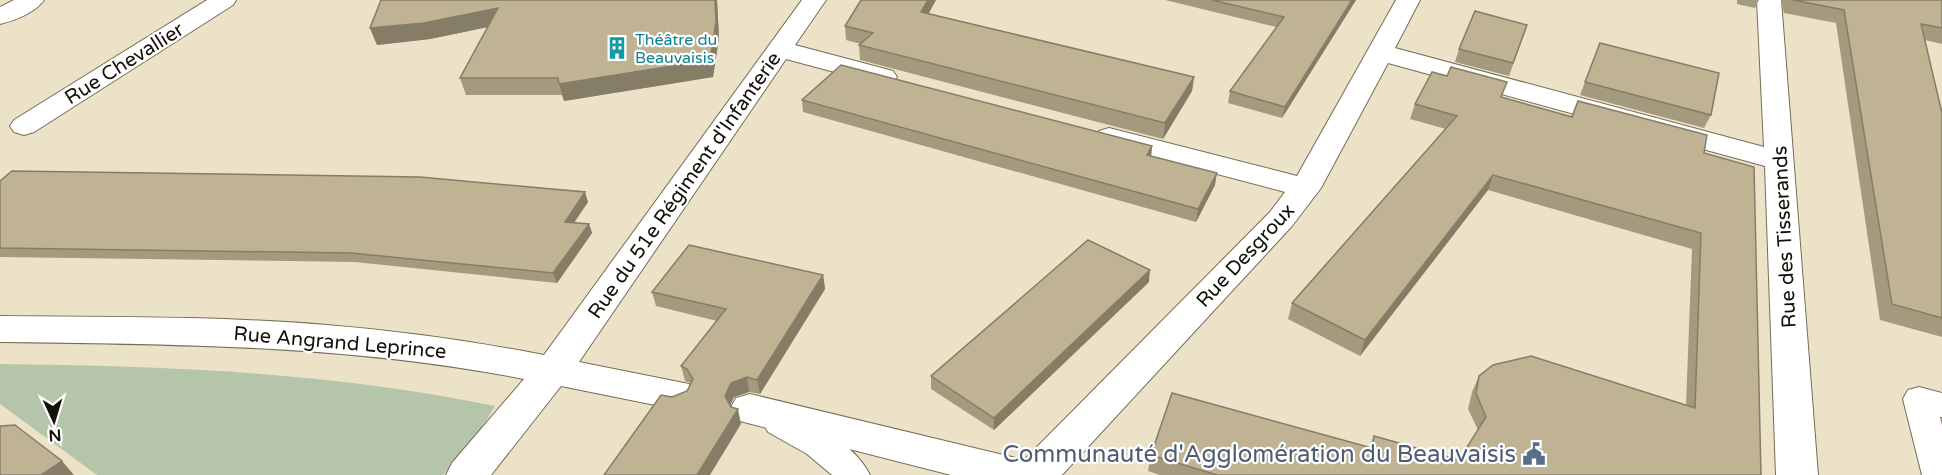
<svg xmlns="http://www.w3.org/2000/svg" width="1942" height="475" viewBox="0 0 1942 475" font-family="'Varela Round',sans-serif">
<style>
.green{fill:#b4c5aa}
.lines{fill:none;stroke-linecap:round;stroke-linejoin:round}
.lane-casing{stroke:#756d55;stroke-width:2}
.street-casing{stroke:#756d55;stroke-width:2}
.secondary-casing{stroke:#756d55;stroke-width:2}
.lane{fill:#fff;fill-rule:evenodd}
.street{fill:#fff;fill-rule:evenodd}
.secondary{fill:#fff;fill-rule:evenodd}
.wall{fill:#a49a7e}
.shaded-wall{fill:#867d67}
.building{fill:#bfb393;stroke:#867d67;stroke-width:1.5}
.labels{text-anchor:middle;stroke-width:4.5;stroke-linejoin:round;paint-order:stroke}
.far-culture-label{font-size:16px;fill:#0d838f;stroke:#fff;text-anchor:start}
.street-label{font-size:20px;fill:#141108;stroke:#fff}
.near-service-label{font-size:24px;fill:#4e5e75;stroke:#fff;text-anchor:end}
</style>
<rect width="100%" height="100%" fill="#ece2c8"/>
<path class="green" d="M0,364C168,366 330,372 495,406L483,426L443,475H97L0,404Z"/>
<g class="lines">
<g class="lane-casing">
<path id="lane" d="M1919,387L1942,393V417H1940L1942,425V475H1922L1903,399L1908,390Z
M779,410C812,421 854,443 870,475H832L807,454L768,432L763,423L768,414Z"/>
</g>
<g class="street-casing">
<path id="street" d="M207,0H236L233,5L34,132L24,135L14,132L10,126L14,120Z
M802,0H826L795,45L893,71L897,77L893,83L883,85L786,59L579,362L689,384L694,394L689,404L675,409L561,386L491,475H446L452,463L524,379C351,345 176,344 0,342V316C109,317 219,316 327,325C400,331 472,341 544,355Z
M1396,0H1420L1395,48L1764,147L1757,0H1781L1818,475H1776L1765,166L1388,63L1321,188L1292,226L1062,475H951L736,420L730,409L736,398L750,394L1024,460L1270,212L1285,192L1099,143L1094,137L1099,131L1109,128L1297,176Z"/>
</g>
<g class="secondary-casing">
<path id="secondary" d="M14,0H44C36,12 14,21 0,24V7Z"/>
</g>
<use href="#lane" class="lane"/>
<use href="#street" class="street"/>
<use href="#secondary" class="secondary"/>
</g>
<path class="wall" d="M381,0H717L719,38L713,77L564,101L562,95H466L460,78L487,27L430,39L377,45L370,28Z
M861,0H936L928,13L1194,77L1192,91L1163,139L860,60L859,45L861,44L846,40L845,26Z
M1165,0H1356L1282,118L1228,103L1230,91L1276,27Z
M1737,0H1759L1755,8L1737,4Z
M1781,0H1942V44L1925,40L1942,113V337L1880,320L1836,23L1784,13Z
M1527,25L1509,76L1455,62L1459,49Z
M1600,43L1711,115L1704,128L1580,95Z
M1501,97L1571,117L1578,101L1704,153L1761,475H1160L1148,471L1151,455L1369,448L1374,436L1459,460L1478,430L1468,409L1472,392L1479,376L1686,405L1692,249L1488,190L1360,356L1288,319L1292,303L1446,129L1410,119L1415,104Z
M802,100L1152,146L1151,156L1215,185L1196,222L803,112Z
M0,181L588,202L574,223L589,224L592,233L557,283L355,262L0,257Z
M823,275L825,289L760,394L749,392L734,397L730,405L741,424L672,397L687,391L691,383L685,381L681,366L717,321L656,306L652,292Z
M1149,282L994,430L931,389V376Z"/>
<path class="shaded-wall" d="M715,0H717L719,38L713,77L564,101L559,84Z
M928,0H936L922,26L921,12Z
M1352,0H1356L1282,118L1285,107Z
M498,8L503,24L430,39L377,45L370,28Z
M1194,77L1192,91L1163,139L1165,123Z
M1152,146L1151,158L1147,155Z
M1217,173L1215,185L1196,222L1198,209Z
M1493,175L1488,190L1360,356L1365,340Z
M585,192L588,202L568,231L565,222Z
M589,224L592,233L557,283L553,273Z
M1150,270L1149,282L994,430V418Z
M823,275L825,289L760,394L757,380Z
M747,377L749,392L734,397L728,410L725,396L731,383Z
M738,409L741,424L710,475H697Z
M62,461L74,475H41Z"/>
<path class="building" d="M381,0H715L716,22L710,60L559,84L558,78H460L498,8L424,23L370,28Z
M861,0H928L921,12L1194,77L1165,123L859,45L873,33L845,26Z
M1212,0H1352L1285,107L1230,91L1284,17Z
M1793,0H1942V28L1921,24L1942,113V318L1892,304L1844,10Z
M1475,11L1527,25L1513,63L1459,49Z
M1600,43L1719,73L1711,115L1585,82Z
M841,65L1152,146L1147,155L1217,173L1198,209L802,100Z
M1451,67L1507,82L1501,97L1572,117L1578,101L1707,135L1704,153L1754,167L1761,475H1217L1151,455L1172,393L1372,448L1374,436L1459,460L1486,417L1476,393L1479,376L1493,365L1531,356L1695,408L1701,233L1493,175L1365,340L1292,303L1457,116L1415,104L1432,72L1447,76Z
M12,171L420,177L585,192L565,222L589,224L553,273L351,253L0,248V181Z
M1088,240L1150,270L994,418L931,376Z
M689,245L823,275L757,380L747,377L731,383L725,396L731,407L738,409L697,475H604L661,395L672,397L687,391L693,379L687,369L681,366L726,309L652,292Z
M15,425L62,461L41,475H0V426Z"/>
<defs>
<g id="building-bare" transform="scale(1.8)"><path d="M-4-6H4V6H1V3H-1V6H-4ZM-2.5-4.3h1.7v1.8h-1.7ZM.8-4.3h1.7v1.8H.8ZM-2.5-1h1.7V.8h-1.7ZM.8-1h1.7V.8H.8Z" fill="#0f9aa8" stroke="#fff" stroke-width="2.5" paint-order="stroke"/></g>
<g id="civic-bare" transform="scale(1.8)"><path d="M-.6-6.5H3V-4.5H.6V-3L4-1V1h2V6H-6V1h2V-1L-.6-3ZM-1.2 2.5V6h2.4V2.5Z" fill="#5c6f8a" stroke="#fff" stroke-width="2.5" paint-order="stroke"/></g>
</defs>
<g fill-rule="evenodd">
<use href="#building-bare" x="617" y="48"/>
<use href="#civic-bare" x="1534" y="454"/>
</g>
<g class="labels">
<g class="far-culture-label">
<text x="635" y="45">Théâtre du<tspan x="635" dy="18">Beauvaisis</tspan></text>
</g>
<g class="street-label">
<text transform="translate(124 63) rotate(-32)" y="7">Rue Chevallier</text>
<text transform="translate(684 185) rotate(-55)" y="7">Rue du 51e Régiment d'Infanterie</text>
<text transform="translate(1784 237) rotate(-93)" y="7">Rue des Tisserands</text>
<text transform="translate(1245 255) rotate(-47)" y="7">Rue Desgroux</text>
<text transform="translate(340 342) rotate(5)" y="7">Rue Angrand Leprince</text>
</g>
<g class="near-service-label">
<text x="1516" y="462">Communauté d'Agglomération du Beauvaisis</text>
</g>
</g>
<g transform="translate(54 421) rotate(176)" stroke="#ffffff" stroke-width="4.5" paint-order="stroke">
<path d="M0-4.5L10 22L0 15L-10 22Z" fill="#141108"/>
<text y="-9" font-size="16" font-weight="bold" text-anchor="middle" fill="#141108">N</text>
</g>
</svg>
